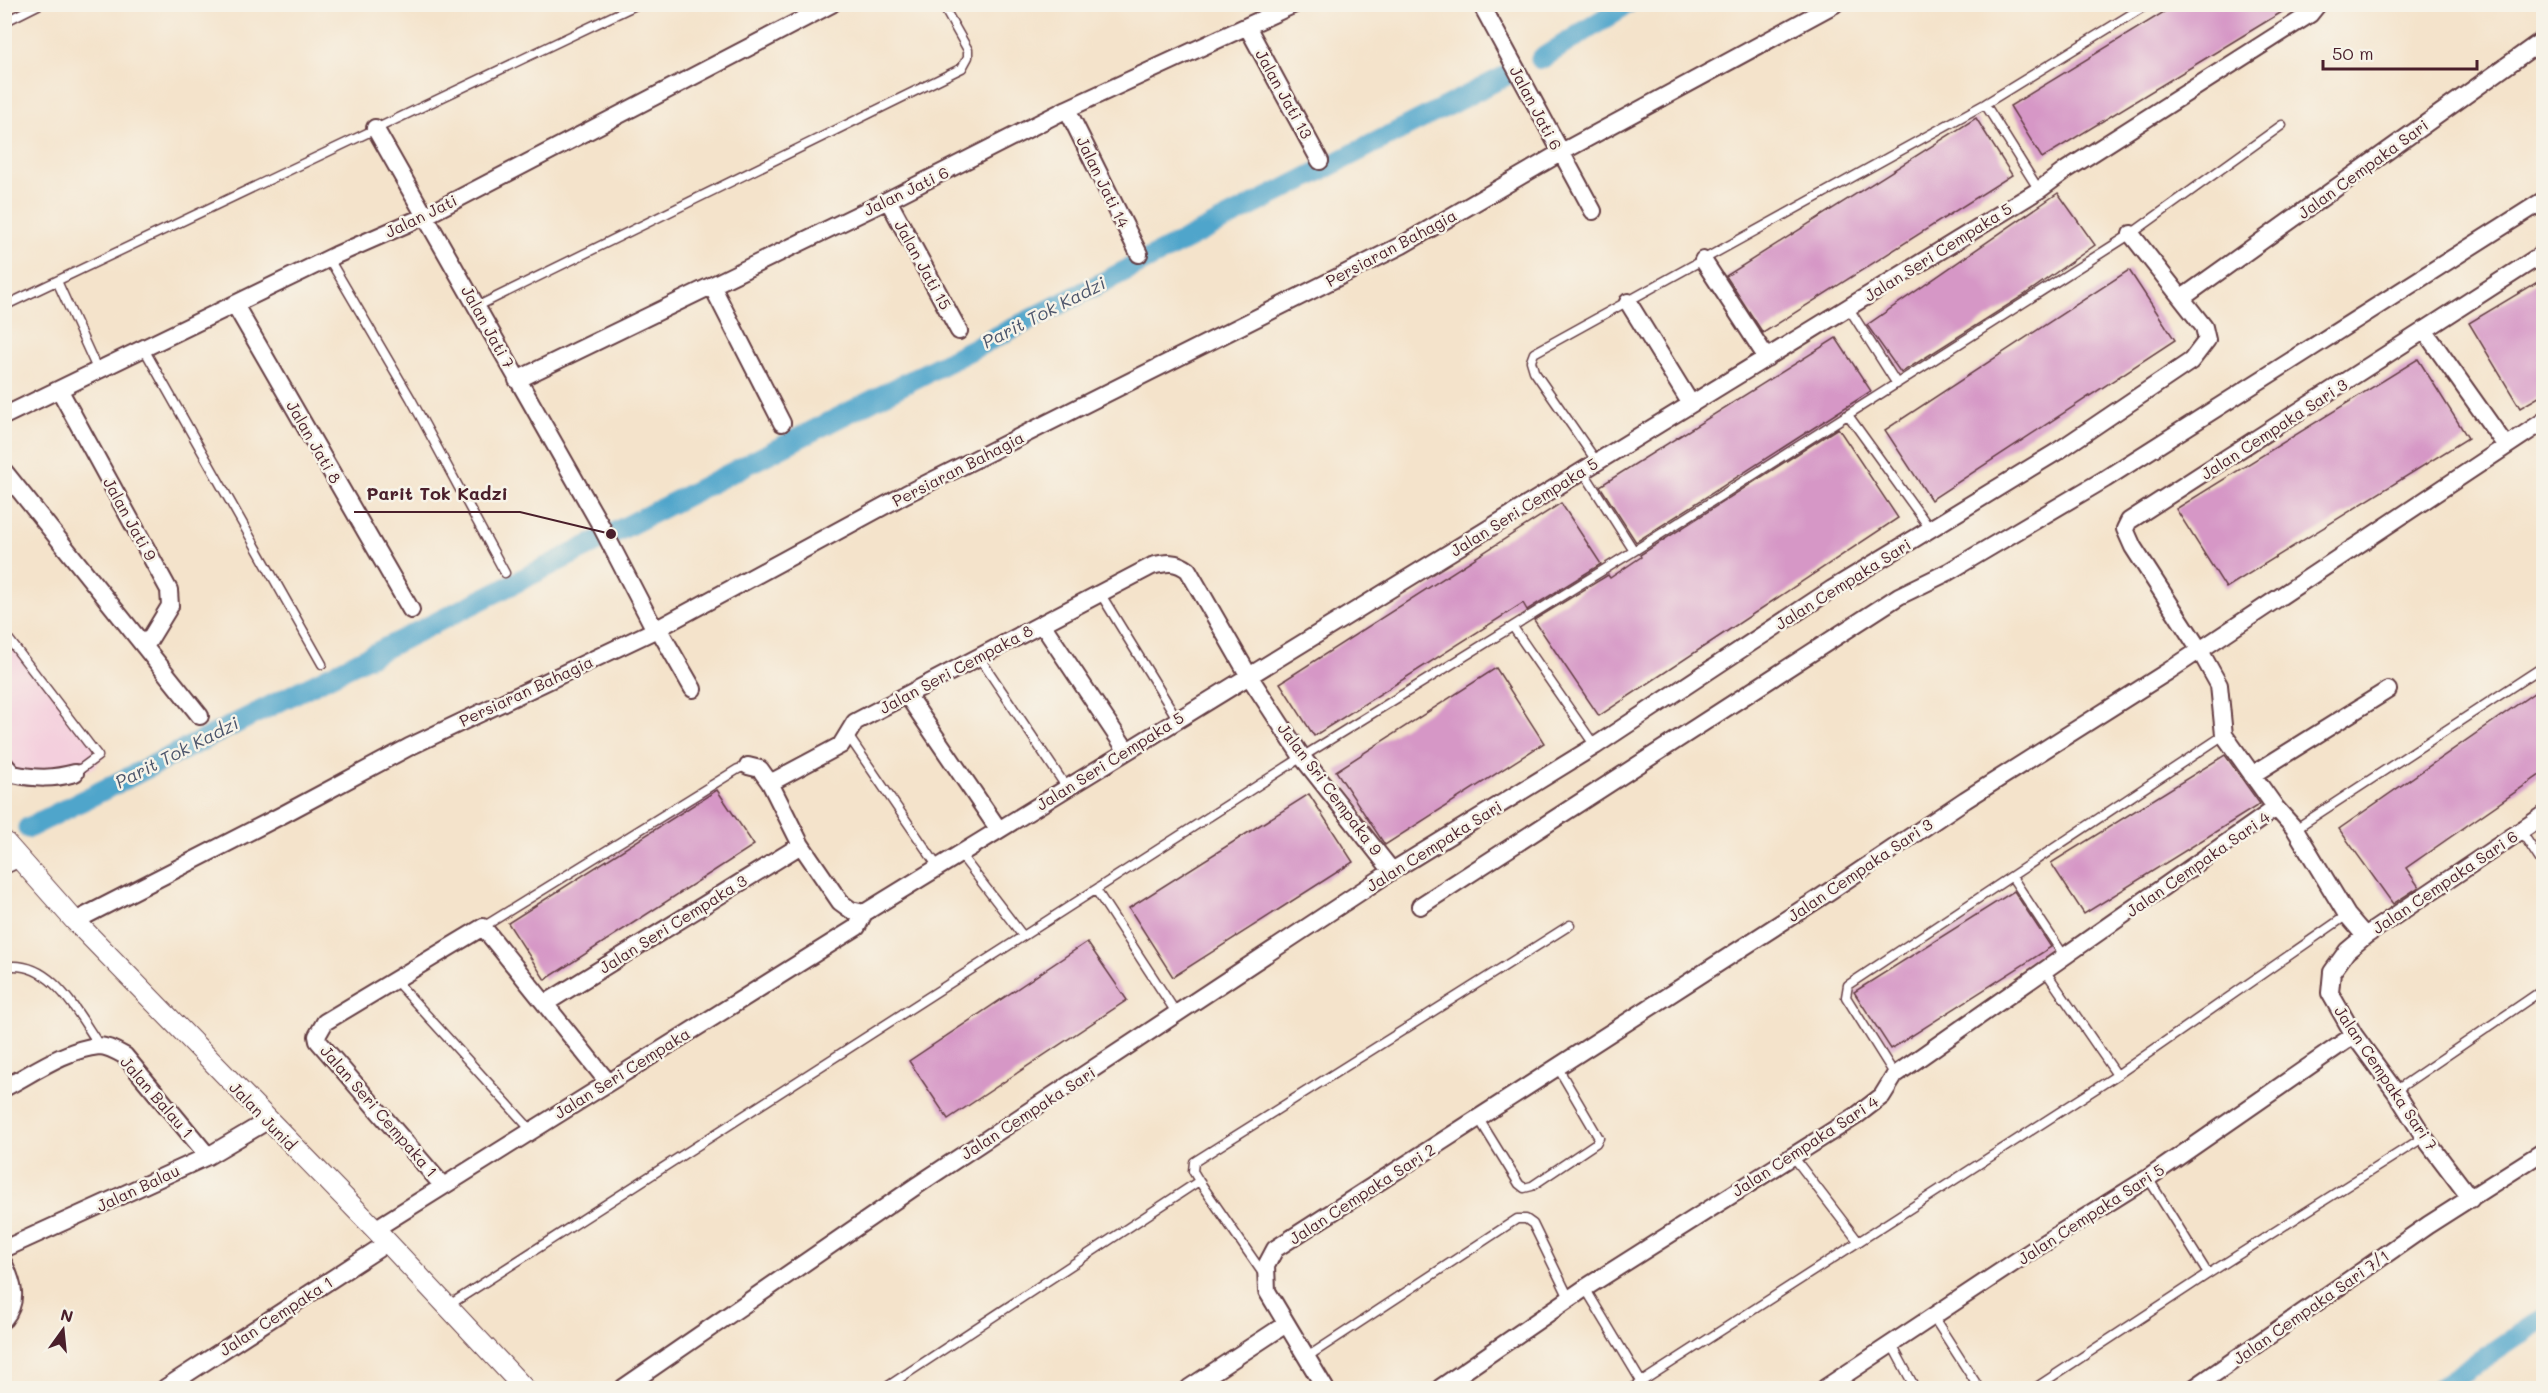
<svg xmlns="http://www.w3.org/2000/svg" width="2548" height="1393" viewBox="0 0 2548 1393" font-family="Mali,sans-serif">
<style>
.built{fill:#f4cfdd}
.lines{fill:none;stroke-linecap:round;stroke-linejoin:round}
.canal{stroke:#4fa5cb;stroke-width:21}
.building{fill:#d697c6}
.service-casing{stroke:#643c43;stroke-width:11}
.minor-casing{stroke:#643c43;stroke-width:20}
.tertiary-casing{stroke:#643c43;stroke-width:22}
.service{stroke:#fff;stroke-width:8}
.minor{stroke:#fff;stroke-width:16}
.tertiary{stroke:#fff;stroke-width:20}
.labels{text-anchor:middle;stroke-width:5;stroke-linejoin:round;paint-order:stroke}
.street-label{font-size:16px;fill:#4a1f2b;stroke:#f7f3e8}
.water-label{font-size:18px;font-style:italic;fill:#4c556b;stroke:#f7f3e8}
.leader{fill:none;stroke:#4a1f2b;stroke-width:2}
.callout-dot{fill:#4a1f2b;stroke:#f7f3e8;stroke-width:2}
.callout-label{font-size:18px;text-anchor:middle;font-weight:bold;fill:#4a1f2b;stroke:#f7f3e8;stroke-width:5;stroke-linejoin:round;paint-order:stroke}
</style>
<rect width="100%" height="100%" fill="#f7f3e8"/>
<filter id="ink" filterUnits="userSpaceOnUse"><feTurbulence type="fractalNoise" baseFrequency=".0167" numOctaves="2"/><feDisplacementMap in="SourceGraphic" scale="12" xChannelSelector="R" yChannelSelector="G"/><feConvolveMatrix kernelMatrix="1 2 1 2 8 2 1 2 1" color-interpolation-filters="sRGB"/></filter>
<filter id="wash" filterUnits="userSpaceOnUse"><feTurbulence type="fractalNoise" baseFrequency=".008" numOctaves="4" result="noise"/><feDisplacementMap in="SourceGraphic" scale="24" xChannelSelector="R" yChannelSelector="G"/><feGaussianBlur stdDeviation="1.35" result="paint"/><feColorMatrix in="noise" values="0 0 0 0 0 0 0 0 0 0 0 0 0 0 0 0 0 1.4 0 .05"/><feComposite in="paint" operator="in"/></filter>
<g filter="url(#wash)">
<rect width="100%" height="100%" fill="#f4e3cb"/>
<path class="built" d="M4,625L103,756L95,767L83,773L5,775Z"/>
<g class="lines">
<path class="canal" d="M1541,59L1627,4
M28,828L598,541L1513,72
M2440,1388L2544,1318"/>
</g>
<g id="blocks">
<path class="building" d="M2177,4H2295L2042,158L2010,106Z
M1976,118L2012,175L1763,333L1726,276Z
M2058,193L2095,245L2024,295L1901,373L1867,325Z
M2129,270L2175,340L1931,500L1885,430Z
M2544,278V394L2520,408L2469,323Z
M1836,338L1871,391L1636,542L1600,486Z
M2418,359L2468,438L2226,588L2176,509Z
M1838,428L1898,518L1599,716L1534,620L1608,575L1610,578L1641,557L1640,555Z
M1561,503L1601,564L1527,610L1523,603L1314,736L1280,683Z
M1496,668L1544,743L1385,845L1336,771Z
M2544,686V772L2406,868L2419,887L2393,904L2339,829Z
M2225,755L2260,804L2084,914L2051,863Z
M717,790L754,845L545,980L508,923Z
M1309,794L1353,862L1173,977L1129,908Z
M2014,891L2051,947L1891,1049L1854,992Z
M1087,942L1127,1000L948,1119L909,1061Z"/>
</g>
</g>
<g filter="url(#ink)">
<use href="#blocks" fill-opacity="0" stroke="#643c43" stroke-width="1.5"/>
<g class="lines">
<g class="service-casing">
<path id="service" d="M4,22L40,4
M1985,104L2039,190
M329,259L411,399L505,573
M57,281L98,371
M4,306L638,4
M476,307L962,68L968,57V50L942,4
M1848,307L1897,384
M144,349L322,664
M1848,415L1931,530
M1597,462L1534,371L1531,361L1534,353L1985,104L2148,4
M1583,471L1634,551
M1100,593L1178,720
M1513,627L1595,746
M4,633L98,756L75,773
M979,657L1067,788
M847,734L938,867
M2295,829L2544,666
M2521,831L2544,866
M960,854L1023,936
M4,870L21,862
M2012,877L2065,957
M1096,890L1177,1014
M483,927L738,769L748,766
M4,967C51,958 77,1013 100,1046
M2046,972L2117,1075
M395,980L531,1130
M1895,1075L1846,997L1848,985L2224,735
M2395,1091L2544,989
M1479,1119L1519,1184L1524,1188L1532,1186L1596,1143L1599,1138L1558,1068
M1792,1155L1858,1241
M2148,1178L2208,1274
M1264,1275L1199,1181L1193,1171L1194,1162L1570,925
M1585,1288L1642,1383
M446,1307L1302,757L1634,551L2131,234L2282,125
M1934,1318L1979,1388
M1892,1345L1915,1388
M1307,1357L1517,1219H1526L1533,1224L1569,1298
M885,1388L1199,1181
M1632,1388L2117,1075L2347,915
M2035,1388L2208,1274L2424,1137"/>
</g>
<g class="minor-casing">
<path id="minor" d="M1481,4L1593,211
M1248,28L1320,161
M1067,109L1139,254
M375,128L601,526L655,630
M888,200L959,331
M1703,260L1767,358
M712,286L782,423
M2182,298L2544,39
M1628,302L1691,404
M235,305L411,610
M2424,330L2506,446
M517,380L888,200L1067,109L1295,4
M60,391L169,590L170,606L145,647
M4,416L336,255L425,216L832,4
M4,471L200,716
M1042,624L1127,751
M658,628L693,689
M907,695L999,830
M4,764L13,774C36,779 53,779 75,773
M748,766L760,769L770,783L801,845L840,902L851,910L864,913L2039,190L2066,170L2310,14L2318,4
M2252,775L2388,690
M770,783L841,745L855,722L1152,566C1167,562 1176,561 1188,570L1249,676L1302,757L1392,871
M1420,906L1899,596L1948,572L2105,479L2544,200
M75,921L284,814L409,747L655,630L906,494L1402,245L1560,153L1835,4
M2365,936L2347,915L2295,829L2276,808L2224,735L2219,685L2199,649L2133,547L2125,529L2129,521L2544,253
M546,1003L801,845
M4,1088C33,1073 66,1049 99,1046C108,1046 118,1052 125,1056L208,1156
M443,1186L318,1041L317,1036L325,1022L483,927L607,1081
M2471,1199L2424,1137L2395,1091L2354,1035L2330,993L2332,972L2347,951L2365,936L2544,815
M375,1229L857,927L864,913
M4,1249L208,1156L267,1121
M4,1264C13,1283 19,1301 4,1319
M165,1388L387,1243
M623,1388L916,1186L1392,871L1595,746L1832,589L2058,451L2191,361L2207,340L2204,327L2131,234
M1189,1388L1286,1324
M1325,1388L1267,1291L1266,1266L1275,1249L1818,899L1965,800L2167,672L2544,421
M1440,1388L1585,1288L1856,1116L1882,1096L1895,1075L2276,808
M1825,1388L2033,1250L2148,1178L2354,1035
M2194,1388L2428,1225L2544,1151"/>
</g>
<g class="tertiary-casing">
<path id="tertiary" d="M4,841L75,921L375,1229L524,1388"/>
</g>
<use href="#service" class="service"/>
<use href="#minor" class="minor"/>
<use href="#tertiary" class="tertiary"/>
</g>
</g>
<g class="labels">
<g class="street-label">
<text transform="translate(1284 94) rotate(61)" y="6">Jalan Jati 13</text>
<text transform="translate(1536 108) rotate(62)" y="6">Jalan Jati 6</text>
<text transform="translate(2363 169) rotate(-36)" y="6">Jalan Cempaka Sari</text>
<text transform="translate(1103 182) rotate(64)" y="6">Jalan Jati 14</text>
<text transform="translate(906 191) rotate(-26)" y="6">Jalan Jati 6</text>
<text transform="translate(421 216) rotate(-26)" y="6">Jalan Jati</text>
<text transform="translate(1391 248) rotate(-28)" y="6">Persiaran Bahagia</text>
<text transform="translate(1938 252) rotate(-32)" y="6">Jalan Seri Cempaka 5</text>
<text transform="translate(923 265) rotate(61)" y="6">Jalan Jati 15</text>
<text transform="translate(488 327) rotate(61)" y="6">Jalan Jati 7</text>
<text transform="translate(2274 429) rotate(-33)" y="6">Jalan Cempaka Sari 3</text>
<text transform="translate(314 442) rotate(60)" y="6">Jalan Jati 8</text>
<text transform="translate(958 469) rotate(-27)" y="6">Persiaran Bahagia</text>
<text transform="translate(1524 507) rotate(-32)" y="6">Jalan Seri Cempaka 5</text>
<text transform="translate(130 519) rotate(61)" y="6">Jalan Jati 9</text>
<text transform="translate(1843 584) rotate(-32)" y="6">Jalan Cempaka Sari</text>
<text transform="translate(956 669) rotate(-28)" y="6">Jalan Seri Cempaka 8</text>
<text transform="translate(526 691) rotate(-25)" y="6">Persiaran Bahagia</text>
<text transform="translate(1110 761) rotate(-32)" y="6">Jalan Seri Cempaka 5</text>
<text transform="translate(1330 789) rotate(53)" y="6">Jalan Sri Cempaka 9</text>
<text transform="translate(1434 846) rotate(-32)" y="6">Jalan Cempaka Sari</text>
<text transform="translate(2198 864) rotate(-35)" y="6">Jalan Cempaka Sari 4</text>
<text transform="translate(1860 870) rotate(-34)" y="6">Jalan Cempaka Sari 3</text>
<text transform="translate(2445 882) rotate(-34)" y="6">Jalan Cempaka Sari 6</text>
<text transform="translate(673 924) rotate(-32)" y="6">Jalan Seri Cempaka 3</text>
<text transform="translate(622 1073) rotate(-32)" y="6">Jalan Seri Cempaka</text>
<text transform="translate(2386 1078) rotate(56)" y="6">Jalan Cempaka Sari 7</text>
<text transform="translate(157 1097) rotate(49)" y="6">Jalan Balau 1</text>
<text transform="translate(379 1111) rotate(49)" y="6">Jalan Seri Cempaka 1</text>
<text transform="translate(1028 1113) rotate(-33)" y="6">Jalan Cempaka Sari</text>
<text transform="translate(263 1116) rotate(46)" y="6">Jalan Junid</text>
<text transform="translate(1805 1146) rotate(-33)" y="6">Jalan Cempaka Sari 4</text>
<text transform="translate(138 1188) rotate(-25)" y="6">Jalan Balau</text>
<text transform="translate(1362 1194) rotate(-33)" y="6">Jalan Cempaka Sari 2</text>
<text transform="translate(2091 1214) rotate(-33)" y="6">Jalan Cempaka Sari 5</text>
<text transform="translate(2311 1307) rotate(-35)" y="6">Jalan Cempaka Sari 7/1</text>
<text transform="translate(276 1316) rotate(-33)" y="6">Jalan Cempaka 1</text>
</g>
<g class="water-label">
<text transform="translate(1044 313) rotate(-27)" y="6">Parit Tok Kadzi</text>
<text transform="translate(177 753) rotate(-27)" y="6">Parit Tok Kadzi</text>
</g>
</g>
<path class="leader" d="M611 534L520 512H354"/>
<circle class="callout-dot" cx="611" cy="534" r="6"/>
<g class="callout-label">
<text x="437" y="500">Parit Tok Kadzi</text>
</g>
<rect width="2548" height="1393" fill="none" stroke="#f7f3e8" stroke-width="24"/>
<g transform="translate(63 1330) rotate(15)" stroke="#f7f3e8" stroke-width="4.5" paint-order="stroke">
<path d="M0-4.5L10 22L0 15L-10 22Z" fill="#4a1f2b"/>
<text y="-9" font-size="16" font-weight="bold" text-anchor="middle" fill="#4a1f2b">N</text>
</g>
<path d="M2323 60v9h154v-9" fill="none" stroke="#4a1f2b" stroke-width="3"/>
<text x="2332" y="60" font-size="18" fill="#4a1f2b" stroke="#f7f3e8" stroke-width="4.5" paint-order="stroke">50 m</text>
</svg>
